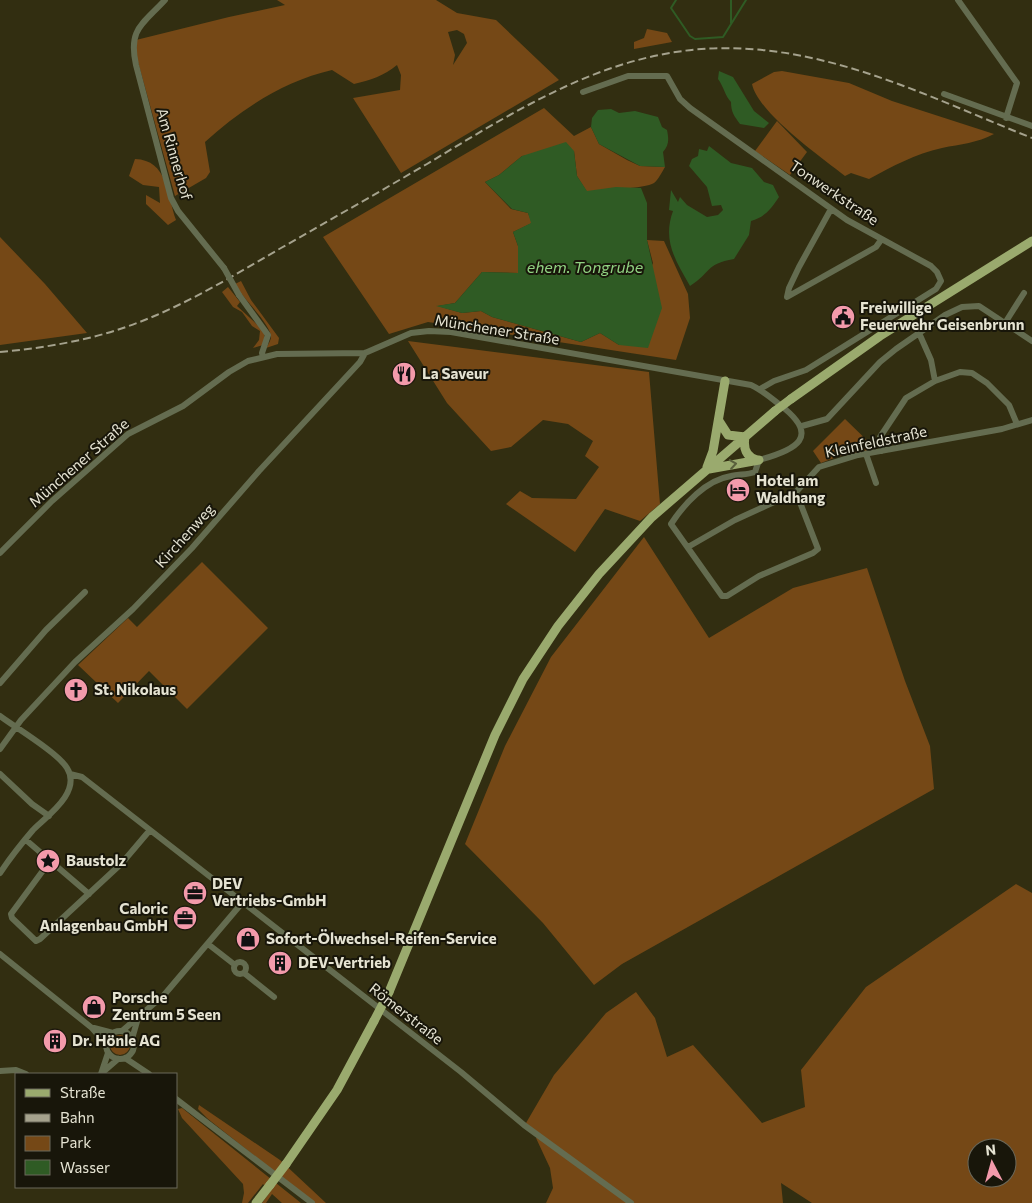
<svg xmlns="http://www.w3.org/2000/svg" width="1032" height="1203" viewBox="0 0 1032 1203" font-family="Commissioner,sans-serif">
<style>
.green{fill:#754816;fill-rule:evenodd}
.water{fill:#2f5b24}
.lines{fill:none;stroke-linecap:round;stroke-linejoin:round}
.stream{stroke:#2f5b24;stroke-width:2}
.minor{stroke:#646c50;stroke-width:6}
.major{stroke:#9aaa6e;stroke-width:9}
.rail{stroke:#a5a28d;stroke-width:2;stroke-dasharray:8 4;stroke-linecap:butt}
.minor-bridge{stroke:#646c50;stroke-width:6}
.major-bridge{stroke:#9aaa6e;stroke-width:9}
.oneway{stroke:#59603c}
.labels{text-anchor:middle;stroke-width:4;stroke-linejoin:round;paint-order:stroke}
.street-label{font-size:15px;fill:#e5e3d2;stroke:#18160a}
.poi-label{font-size:15px;font-weight:bold;fill:#e5e3d2;stroke:#18160a;text-anchor:start}
.water-label{font-size:16px;font-style:italic;fill:#91d282;stroke:#18160a}
</style>
<rect width="100%" height="100%" fill="#322e11"/>
<path class="green" d="M277,0H436L457,13L496,20L559,80L401,173L353,98L400,90L401,75L397,65C384,76 370,80 354,84L332,70C284,81 241,109 205,142L210,172L206,178L175,196L135,51L136,40L229,17L285,5ZM457,30L464,34L467,43L453,65L455,55L448,32Z
M647,29L667,33L672,42L634,49V42L644,38Z
M782,71L849,83L892,101L994,134C977,143 961,144 942,148C915,154 893,166 869,179L851,173L845,176C821,157 758,113 752,84L774,72Z
M544,108L574,136L591,127L599,144L627,160L640,166L665,167C662,172 658,180 654,183C645,189 602,189 587,192L577,176L574,151L522,156L499,175L485,182L511,209L528,213L532,223L513,232L518,246V273L482,272L455,303L438,306L462,313L481,311L492,317L581,342L600,333L619,345L653,263L647,240L664,241L688,294L690,318L676,360L428,322L389,334L323,237Z
M777,121L807,152L790,175L755,151Z
M135,159C168,160 167,195 176,220L168,225L146,204V195L160,203L159,187L143,185L129,176Z
M0,237L45,284L87,333L0,345Z
M241,281L251,300L279,338L278,344L266,348C268,345 271,340 271,337C271,324 242,298 235,284Z
M228,287L240,302L237,306L264,331L265,340L263,345L253,348L259,340L260,331L252,326L242,312L233,307L222,292Z
M408,341L649,372L660,504L640,521L605,509L575,552L506,504L520,491L532,498L576,499L599,467L585,456L593,441L568,424L543,420L511,447L491,451L447,403Z
M845,419L877,450L839,456L821,463L813,451Z
M644,537L709,638L793,588L867,568L905,681L930,746L934,789L622,964L594,985L543,923L465,844L505,746L551,657Z
M202,562L268,628L187,709L149,671L118,703L78,665L128,618L137,627Z
M1016,884L1032,893V1203H812L781,1183L783,1203H546L553,1188L550,1168L536,1138L540,1136L526,1123L554,1075L606,1013L636,992L655,1018L667,1057L693,1045L762,1123L805,1107L801,1070L866,987ZM977,1148H1007V1178H977Z
M110 1045a10 10 0 1 1 20 0a10 10 0 1 1-20 0Z
M199,1105L280,1160L326,1203H314L208,1119L198,1109Z
M182,1108L301,1203H282L272,1194L266,1203H262L270,1192L263,1184L248,1203H242L244,1193L243,1184L182,1118L178,1109Z"/>
<path class="water" d="M719,71L733,77L754,111L769,123L764,128L740,124C734,116 731,112 731,102C725,96 724,87 718,79Z
M611,109L619,113L635,111L658,117L662,127L667,130C669,140 669,145 663,152L665,167L640,166L599,144L591,127L592,118L598,110Z
M566,142L574,151L577,176L587,191L616,187L641,188L647,203V240L662,308L648,348L619,345L600,333L581,342L492,317L481,311L462,313L436,306L455,303L482,272L518,273V246L513,232L531,223L528,213L512,209L485,182L499,175L522,156Z
M709,146L731,163L752,168L764,182L773,185L779,197C771,209 765,217 751,221L749,235L734,259C705,264 711,273 690,286C676,261 662,241 673,211L669,210L671,190L678,202L680,197L687,205L707,217L718,215L723,210L721,205L712,206L707,187L689,166L692,159L698,156L699,149L707,151Z"/>
<g class="lines">
<path class="stream" d="M676,0L671,8L690,36L695,39L723,37L746,0
M731,0V23"/>
<path class="minor" d="M165,0C142,25 128,29 136,65L171,198L178,211L224,268
M958,0L1017,83L1006,118
M583,92L628,76H667L680,99L690,108L847,220L931,266L937,272L941,281L936,289L806,370L774,381L760,389
M944,94L1032,126
M831,209L799,267L789,288L787,297L876,247L881,240
M239,295L268,335L262,353L263,357
M1005,323L1024,293
M919,333L931,360L935,381
M802,426L827,419L880,362L896,349L945,315L962,307L979,306L1032,341
M882,451L880,437L906,398L935,381L960,372L972,373L987,383L1009,405L1017,424
M866,454L876,483
M688,547L735,520L796,492L819,467L858,455L1002,429L1032,420
M0,553L52,501L128,434L183,406L229,372L248,361L277,354L365,353L411,333L429,331L451,332L751,385C762,390 771,398 780,405C822,437 796,450 759,460L755,472C747,475 739,474 731,476C706,480 684,504 671,524L722,596H727L759,576L813,553L818,549L796,492
M0,683L46,630L85,592
M0,716C16,728 58,753 67,768C82,792 47,816 33,830C21,844 10,858 0,873
M0,749L21,720L75,662L133,609L192,548L259,471L360,362L365,353
M0,774L32,804L49,816
M70,774L82,777L461,1072L524,1125L631,1203
M26,840L89,894
M50,861L11,914L12,918L36,941L40,939L122,863L150,830
M208,944L235,965
M0,954L92,1028L106,1044
M234 968a6 6 0 1 1 12 0a6 6 0 1 1-12 0Z
M244,973L274,997
M94,1028L113,1033
M122,1031L164,995L242,903
M106 1045a14 14 0 1 1 28 0a14 14 0 1 1-28 0Z
M132,1039L138,1018
M125,1058L149,1074
M0,1071L16,1070L26,1074
M103,1072L118,1059
M101,1074L108,1053
M176,1099L312,1203"/>
<path class="major" d="M791,399L880,336L1032,241
M719,421L728,435L745,437
M745,437C743,448 746,457 757,460
M707,467L713,451L725,381
M709,469L759,460
M389,992L495,735L523,679L558,626L599,574L652,517L775,411
M286,1164L337,1090L374,1021
M256,1203L270,1185"/>
<path class="rail" d="M0,352C43,348 86,341 126,327C181,308 231,277 281,248C330,220 379,192 427,164C528,103 626,40 749,49C848,55 941,102 1032,138"/>
<path class="minor-bridge" d="M224,268L239,295"/>
<path class="major-bridge" d="M775,411L791,399
M374,1021L389,992
M270,1185L286,1164"/>
</g>
<defs><path id="oneway-chevron" d="M-2-3.5L2.5 0L-2 3.5" fill="none" stroke-width="1.6" stroke-linecap="round" stroke-linejoin="round" transform="scale(1.25)"/></defs>
<use class="oneway" href="#oneway-chevron" transform="translate(733 464) rotate(-8)"/>
<defs>
<g id="civic-disc" transform="scale(1.25)"><circle r="9.5" fill="#f39aab" stroke="#18160a"/><path d="M-.6-6.5H3V-4.5H.6V-3L4-1V1h2V6H-6V1h2V-1L-.6-3ZM-1.2 2.5V6h2.4V2.5Z" fill="#111"/></g>
<g id="restaurant-disc" transform="scale(1.25)"><circle r="9.5" fill="#f39aab" stroke="#18160a"/><path d="M-5-6h1v4h1v-4h1v4h1v-4h1v5L-1.5 .5V6h-2V.5L-5-1ZM5-6V6H3V1.5H1.5Q1.5-4 5-6Z" fill="#111"/></g>
<g id="hotel-disc" transform="scale(1.25)"><circle r="9.5" fill="#f39aab" stroke="#18160a"/><path d="M-6-4.5h1.5V1H6V5H4.5V3h-9V5H-6ZM-4 0a1.8 1.8 0 1 1 3.6 0ZM.5 0V-2.5h3Q6-2.5 6 0Z" fill="#111"/></g>
<g id="church-disc" transform="scale(1.25)"><circle r="9.5" fill="#f39aab" stroke="#18160a"/><path d="M-1.2-6h2.4v3.5h3.3v2.4h-3.3V6h-2.4V-.1h-3.3v-2.4h3.3Z" fill="#111"/></g>
<g id="sight-disc" transform="scale(1.25)"><circle r="9.5" fill="#f39aab" stroke="#18160a"/><path d="M0-6L1.8-2.2L6-1.7L2.9 1.2L3.7 5.4L0 3.3L-3.7 5.4L-2.9 1.2L-6-1.7L-1.8-2.2Z" fill="#111"/></g>
<g id="office-disc" transform="scale(1.25)"><circle r="9.5" fill="#f39aab" stroke="#18160a"/><path d="M-6-3h4V-5.5h4V-3h4V5H-6ZM-1-4.5V-3h2v-1.5ZM-6 0V1H6V0Z" fill="#111"/></g>
<g id="shop-disc" transform="scale(1.25)"><circle r="9.5" fill="#f39aab" stroke="#18160a"/><path d="M-5-2.5h2.3a2.7 3.5 0 0 1 5.4 0H5L5.5 6h-11ZM-1.5-2.5h3a1.5 2.3 0 0 0-3 0Z" fill="#111"/></g>
<g id="building-disc" transform="scale(1.25)"><circle r="9.5" fill="#f39aab" stroke="#18160a"/><path d="M-4-6H4V6H1V3H-1V6H-4ZM-2.5-4.3h1.7v1.8h-1.7ZM.8-4.3h1.7v1.8H.8ZM-2.5-1h1.7V.8h-1.7ZM.8-1h1.7V.8H.8Z" fill="#111"/></g>
</defs>
<g fill-rule="evenodd">
<use href="#civic-disc" x="843" y="317"/>
<use href="#restaurant-disc" x="404" y="374"/>
<use href="#hotel-disc" x="738" y="490"/>
<use href="#church-disc" x="76" y="690"/>
<use href="#sight-disc" x="48" y="861"/>
<use href="#office-disc" x="195" y="893"/>
<use href="#office-disc" x="185" y="918"/>
<use href="#shop-disc" x="248" y="939"/>
<use href="#building-disc" x="280" y="963"/>
<use href="#shop-disc" x="94" y="1007"/>
<use href="#building-disc" x="55" y="1041"/>
</g>
<g class="labels">
<g class="street-label">
<text transform="translate(174 154) rotate(74)" y="5">Am Rinnerhof</text>
<text transform="translate(834 193) rotate(34)" y="5">Tonwerkstraße</text>
<text transform="translate(497 330) rotate(9)" y="5">Münchener Straße</text>
<text transform="translate(876 442) rotate(-12)" y="5">Kleinfeldstraße</text>
<text transform="translate(79 463) rotate(-41)" y="5">Münchener Straße</text>
<text transform="translate(185 536) rotate(-48)" y="5">Kirchenweg</text>
<text transform="translate(406 1014) rotate(38)" y="5">Römerstraße</text>
</g>
<g class="poi-label">
<text x="860" y="313">Freiwillige<tspan x="860" dy="17">Feuerwehr Geisenbrunn</tspan></text>
<text x="422" y="379">La Saveur</text>
<text x="756" y="486">Hotel am<tspan x="756" dy="17">Waldhang</tspan></text>
<text x="94" y="695">St. Nikolaus</text>
<text x="66" y="866">Baustolz</text>
<text x="212" y="889">DEV<tspan x="212" dy="17">Vertriebs-GmbH</tspan></text>
<text x="168" y="914" text-anchor="end">Caloric<tspan x="168" dy="17">Anlagenbau GmbH</tspan></text>
<text x="266" y="944">Sofort-Ölwechsel-Reifen-Service</text>
<text x="298" y="968">DEV-Vertrieb</text>
<text x="112" y="1003">Porsche<tspan x="112" dy="17">Zentrum 5 Seen</tspan></text>
<text x="72" y="1046">Dr. Hönle AG</text>
</g>
<g class="water-label">
<text x="585" y="273">ehem. Tongrube</text>
</g>
</g>
<rect x="15" y="1073" width="162" height="115" fill="#18160a" stroke="#6a685a"/>
<rect x="25" y="1089" width="25" height="8" fill="#9aaa6e" stroke="#6a685a"/>
<text x="60" y="1098" font-size="15" fill="#e5e3d2">Straße</text>
<rect x="25" y="1114" width="25" height="8" fill="#a5a28d" stroke="#6a685a"/>
<text x="60" y="1123" font-size="15" fill="#e5e3d2">Bahn</text>
<rect x="25" y="1136" width="25" height="15" fill="#754816" stroke="#6a685a"/>
<text x="60" y="1148" font-size="15" fill="#e5e3d2">Park</text>
<rect x="25" y="1160" width="25" height="15" fill="#2f5b24" stroke="#6a685a"/>
<text x="60" y="1173" font-size="15" fill="#e5e3d2">Wasser</text>
<g transform="translate(992 1163) rotate(354)"><circle r="24" fill="#18160a" stroke="#6a685a"/>
<path d="M0-4L9 19L0 12L-9 19Z" fill="#f39aab"/>
<text y="-8" font-size="14" font-weight="bold" text-anchor="middle" fill="#e5e3d2">N</text>
</g>
</svg>
